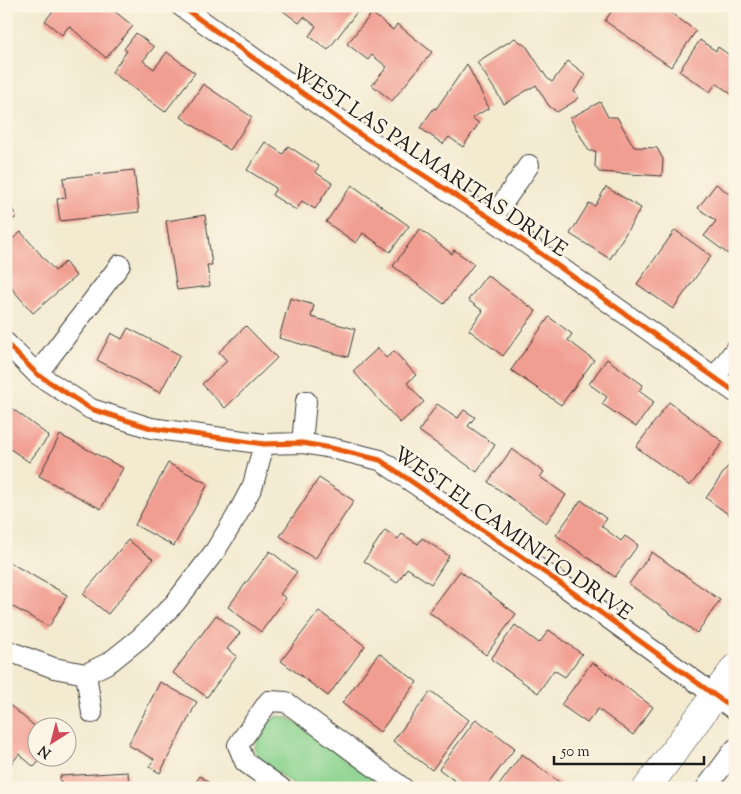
<svg xmlns="http://www.w3.org/2000/svg" width="741" height="794" viewBox="0 0 741 794" font-family="'Sorts Mill Goudy',serif">
<style>
.green{fill:#8ad38f;stroke:#537856}
.building{fill:#f19e92}
.lines{fill:none;stroke-linecap:round;stroke-linejoin:round}
.minor-casing{stroke:#3c3b37;stroke-width:22}
.secondary-casing{stroke:#3c3b37;stroke-width:29}
.minor{stroke:#fff;stroke-width:20}
.secondary{stroke:#fff;stroke-width:28}
.cycleway-casing{stroke:#fcf5e5;stroke-width:8}
.cycleway{stroke:#e8590c;stroke-width:5}
.labels{text-anchor:middle;stroke-width:5;stroke-linejoin:round;paint-order:stroke}
.street-label{font-size:21px;fill:#1c1c1c;stroke:#fcf5e5}
</style>
<rect width="100%" height="100%" fill="#fcf5e5"/>
<filter id="ink" filterUnits="userSpaceOnUse"><feTurbulence type="fractalNoise" baseFrequency=".02" numOctaves="2"/><feDisplacementMap in="SourceGraphic" scale="10" xChannelSelector="R" yChannelSelector="G"/><feConvolveMatrix kernelMatrix="1 2 1 2 8 2 1 2 1" color-interpolation-filters="sRGB"/></filter>
<filter id="wash" filterUnits="userSpaceOnUse"><feTurbulence type="fractalNoise" baseFrequency=".0096" numOctaves="4" result="noise"/><feDisplacementMap in="SourceGraphic" scale="20" xChannelSelector="R" yChannelSelector="G"/><feGaussianBlur stdDeviation="1.12" result="paint"/><feColorMatrix in="noise" values="0 0 0 0 0 0 0 0 0 0 0 0 0 0 0 0 0 1.4 0 .05"/><feComposite in="paint" operator="in"/></filter>
<g filter="url(#wash)">
<rect width="100%" height="100%" fill="#f3ead0"/>
<path class="green" d="M278,716L289,718L385,788H298L259,760L255,750L256,740L269,721Z"/>
<g id="blocks">
<path class="building" d="M57,6H108L133,26L106,58L69,26L62,35L45,21Z
M279,6H356L359,9L328,50L309,36L316,26L304,17L299,23L278,7Z
M615,6H661L696,31L671,67L605,21Z
M372,13L393,30L397,24L432,52L392,101L372,85L387,67L372,55L368,60L347,44Z
M136,33L154,47L143,61L154,69L167,52L195,73L165,112L112,72L127,51L124,49Z
M515,38L527,47L547,78L552,82L568,61L586,75L574,91L578,97L575,101L557,112L549,106L536,85L504,104L477,62Z
M700,40L716,51L718,47L735,59V97L716,83L710,92L679,71Z
M467,64L489,108L472,118L479,123L463,147L449,137L443,144L420,128L434,108L436,109Z
M203,84L252,117L230,150L181,117Z
M600,102L608,117H617L634,147L657,148L663,159L662,176L599,172L595,166L596,151H589L570,118Z
M265,142L283,154L288,146L319,166L315,172L332,183L315,209L302,201L296,210L272,195L276,188L247,170Z
M134,170L139,212L60,221L57,199L66,198L63,178Z
M716,184L735,198V247L733,246L728,254L704,236L716,221L698,208Z
M352,185L409,226L390,252L363,233L356,243L326,222Z
M606,187L641,208L610,259L570,234L589,203L595,206Z
M6,199L17,217L6,223Z
M205,215L212,265H207L210,286L177,290L166,221Z
M420,229L452,254L454,250L474,264L444,304L393,266Z
M675,230L711,256L673,309L637,284Z
M21,232L55,271L65,262L76,276L33,313L6,282V244Z
M487,275L536,311L503,356L469,330L483,311L468,300Z
M290,298L314,305L311,317L355,329L348,357L279,338Z
M549,317L572,334L568,340L594,360L561,405L511,370Z
M246,326L277,358L225,408L202,384L227,361L219,352Z
M128,328L180,355L160,393L97,360L111,333L122,339Z
M378,348L386,358L394,351L416,375L407,383L424,402L400,423L353,371Z
M607,359L643,385L639,391L654,402L636,427L602,404L607,397L589,384Z
M669,402L723,442L690,486L636,447Z
M6,404L49,436L29,462L6,446Z
M437,404L458,418L464,410L475,417L468,426L495,445L477,472L419,431Z
M60,435L123,468L101,509L39,476Z
M512,449L544,472L540,477L566,495L546,523L488,482Z
M735,456V519L706,498Z
M168,463L208,484L174,546L135,525Z
M319,478L354,501L315,559L280,536Z
M581,500L607,519L601,526L621,541L625,536L638,545L615,577L556,535Z
M385,530L398,539L402,534L418,544L422,538L449,556L431,584L407,568L397,583L364,561Z
M128,540L153,559L108,614L83,594Z
M270,551L297,572L280,594L286,598L261,632L228,607Z
M652,552L720,600L697,633L629,584Z
M7,561L67,595L49,627L6,603Z
M460,571L516,614L486,655L429,612Z
M319,611L365,646L328,696L281,661Z
M216,615L240,633L227,649L237,656L207,697L173,673Z
M515,625L539,643L549,630L582,654L565,677L554,670L538,693L491,659Z
M379,653L417,682L380,732L342,703Z
M592,662L653,707L633,735L598,709L587,723L561,705Z
M160,682L197,702L160,773L149,767L154,759L128,745Z
M431,691L469,720L432,770L393,741Z
M6,702L38,729V756H44L34,767L19,754L12,763L6,758Z
M476,719L515,748L485,788H464L439,769Z
M522,754L567,788H497Z
M128,772L129,788H61L60,776Z
M200,776L216,788H192Z"/>
</g>
</g>
<g filter="url(#ink)">
<use href="#blocks" fill-opacity="0" stroke="#3c3b37" stroke-width="1"/>
<g class="lines">
<g class="minor-casing">
<path id="minor" d="M181,6L361,135L492,219L735,392
M492,219L529,165
M6,343L37,374L91,409L151,428L264,444L302,443L331,448L380,460L557,581L735,710
M37,374L120,265
M715,377L735,350
M302,443L306,401
M6,650L54,668L86,674
M86,674L110,662L140,638L175,603L215,551L236,517L253,485L264,444
M86,674L92,713
M281,788L245,762L238,745L269,701L286,702L403,788
M706,788L735,749"/>
</g>
<g class="secondary-casing">
<path id="secondary" d="M647,788L735,668"/>
</g>
<use href="#minor" class="minor"/>
<use href="#secondary" class="secondary"/>
<g class="cycleway-casing">
<path id="cycleway" d="M181,6L361,135L492,219L735,392
M6,343L37,374L91,409L151,428L264,444L302,443L331,448L380,460L557,581L735,710"/>
</g>
<use href="#cycleway" class="cycleway"/>
</g>
</g>
<g class="labels">
<g class="street-label">
<text transform="translate(430 160) rotate(34)" y="7">WEST LAS PALMARITAS DRIVE</text>
<text transform="translate(513 533) rotate(35)" y="7">WEST EL CAMINITO DRIVE</text>
</g>
</g>
<rect width="741" height="794" fill="none" stroke="#fcf5e5" stroke-width="25"/>
<g transform="translate(52 742) rotate(216)"><circle r="24" fill="#fcf5e5" stroke="#a29e95"/>
<path d="M0-4L9 19L0 12L-9 19Z" fill="#d1495b"/>
<text y="-8" font-size="14" font-weight="bold" text-anchor="middle" fill="#1c1c1c">N</text>
</g>
<path d="M554 756v8h150v-8" fill="none" stroke="#1c1c1c" stroke-width="2.5"/>
<text x="561" y="756" font-size="15" fill="#1c1c1c" stroke="#fcf5e5" stroke-width="4" paint-order="stroke">50 m</text>
</svg>
